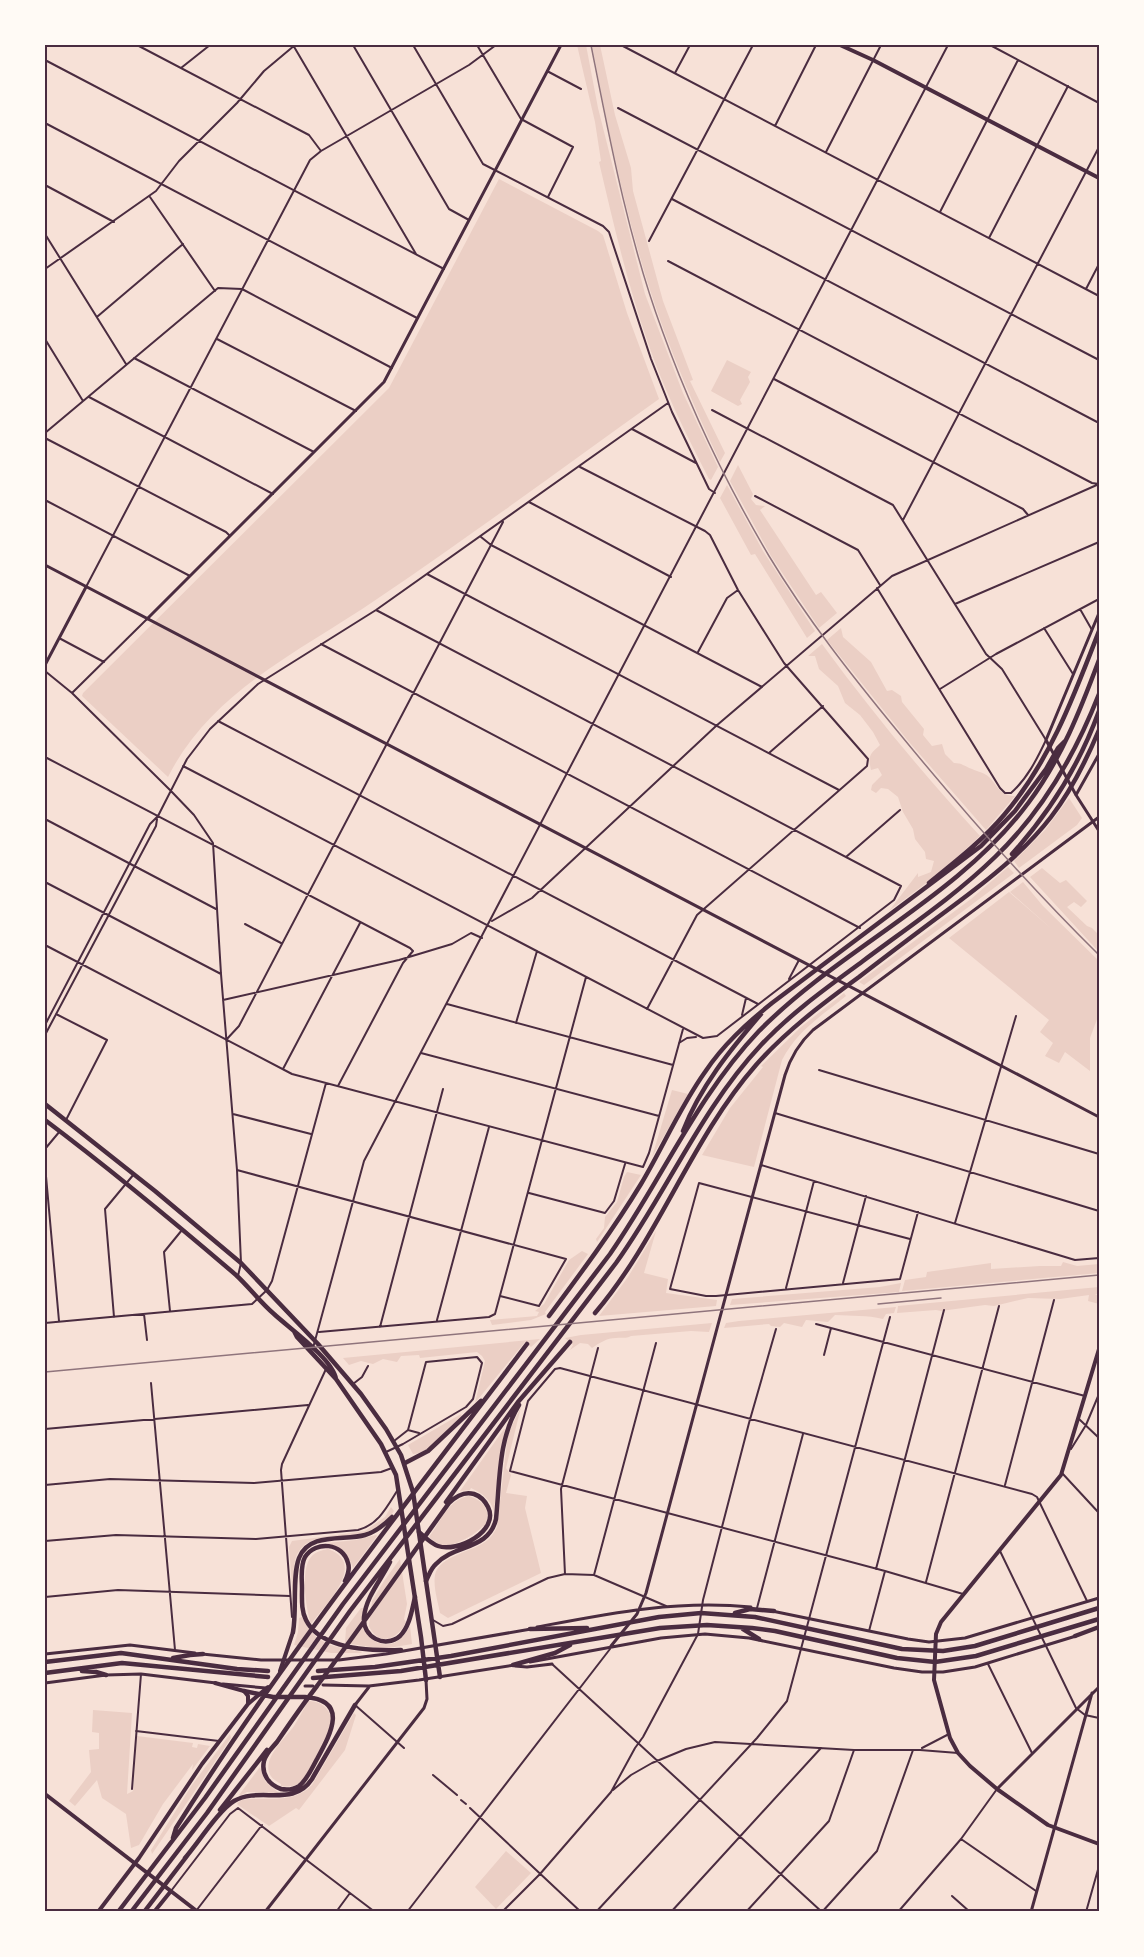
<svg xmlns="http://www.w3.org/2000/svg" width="1144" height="1957" viewBox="0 0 1144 1957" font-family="'Fira Sans',sans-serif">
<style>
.green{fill:#ebcfc5}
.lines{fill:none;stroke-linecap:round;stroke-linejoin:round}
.minor{stroke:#4a2c40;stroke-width:2}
.tertiary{stroke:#4a2c40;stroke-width:3}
.secondary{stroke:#4a2c40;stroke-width:4}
.primary{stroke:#4a2c40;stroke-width:4.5}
.motorway{stroke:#4a2c40;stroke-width:4.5}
.rail{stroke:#8f747c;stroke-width:1.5}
.neatline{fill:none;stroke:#4a2c40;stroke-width:2}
</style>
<rect width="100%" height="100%" fill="#f7e1d7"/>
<path class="green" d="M577,45H586L598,108L645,294L683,393L718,467L711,480L709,479C686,434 663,388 647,340C627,282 613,222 599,162L601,161L595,122Z
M592,45H600L615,115L631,168L633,191L663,301L693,380L690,381L725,453L720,462C688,394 658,323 638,250C619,183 605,114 592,45Z
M499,179L598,231L603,235L627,313L659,399C565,466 472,535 377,599C301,651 211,691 168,777L82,696L83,693L389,388Z
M727,360L751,372L748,377L750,382L740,400L742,404L738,406L711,391Z
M738,465L753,494L751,499L756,505L765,506L760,510L816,595L821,592L837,613L819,628L771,556L730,481Z
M727,485L763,551L815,631L807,638L755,554L751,555L720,498Z
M841,628L843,637L871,662L887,691L892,690L901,696L902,702L924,729L923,735L932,746L942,744L945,754L954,763C962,763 964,766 972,769C978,772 983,772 989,777C998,786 1000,796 1015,796L986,830L909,742L827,640Z
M822,644C871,711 924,775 980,836L941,872L889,911L918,873V877L931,872L934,861L926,859L925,852L915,839L913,829L903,812L898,797L888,789L881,788L876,793L871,790L872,785L882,775L878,768L871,770C868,756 869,755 880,745L873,732L860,715L845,703L838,686L819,669L815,656H808Z
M1069,798L1082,818L1077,825L1019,868L1014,861L1045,830Z
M1008,867L1014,873L1006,879L864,985L859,982L971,899Z
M1042,868L1060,883L1066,880L1087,901L1081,907L1074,902L1067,907L1087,926L1092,928L1099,935V952L1030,877Z
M1023,882L1043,906L1099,961V1014L1090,1038V1071L1065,1052L1059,1063L1045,1056L1053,1043L1040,1032L1049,1020L949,938L1009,892L1054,931L1010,892Z
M844,993L846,996C821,1016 797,1031 782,1060L754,1167L702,1155L730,1108L763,1067L761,1066L801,1027Z
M672,1090L688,1094L652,1157Z
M627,1172L641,1175L597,1242L596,1239L604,1228L605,1217L617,1202L624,1177Z
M656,1231L644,1273L668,1279L666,1293L717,1300L716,1306L599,1316L628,1277Z
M582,1251L588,1254L545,1312L546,1314L531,1320L492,1325L490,1320L537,1316L539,1312L535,1311L544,1304L569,1260Z
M1063,1262L1077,1266L1099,1264V1273L902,1291L905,1280L926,1277L927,1272L991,1263V1269L1040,1266H1061Z
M901,1283L899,1292L730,1305L732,1299L880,1287Z
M1099,1287V1293L1095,1295H1099V1304L1088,1301L1089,1295L1060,1299L1028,1298L994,1306L985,1305L941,1311L936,1310L897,1313L898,1306Z
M896,1307L894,1313L886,1314L883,1319C867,1315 852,1316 835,1315L828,1322L806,1320L802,1327L784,1323L780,1327L771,1326L769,1324L724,1328L726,1323L739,1321Z
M712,1323L709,1332L691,1331L631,1336C625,1339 623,1337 616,1338C607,1338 599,1343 592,1348L588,1344L580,1343L570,1350L573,1345L565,1338L581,1335Z
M540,1339L531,1347L525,1342L475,1403L485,1361L482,1356L477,1352L420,1358L419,1355L401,1356L397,1362L383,1359L373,1364L361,1361L349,1365L343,1358Z
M521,1407L506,1468L511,1475L506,1493L527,1496L525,1508L541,1573L448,1618L440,1613C438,1602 433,1587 435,1575C439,1556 471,1552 485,1542C491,1538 494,1533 497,1527L508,1434Z
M461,1414L462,1417C451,1427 429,1454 413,1454L408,1445Z
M504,1429H505L499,1462L494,1511C490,1499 482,1493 471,1488L470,1490L460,1491Z
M469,1496C485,1501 492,1512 484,1527L483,1526C475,1535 454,1547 442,1545C437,1544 433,1540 429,1537C440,1522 449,1499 469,1496Z
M391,1507L394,1511C386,1522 376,1529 364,1533C341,1540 303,1529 295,1561C292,1572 295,1587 293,1597L289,1547L292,1541L365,1531L385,1517Z
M376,1535L377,1536L353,1568C348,1554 342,1547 327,1543L356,1540Z
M328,1549C368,1563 326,1604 311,1624C306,1610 300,1570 311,1557C315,1552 322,1550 328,1549Z
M400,1559L407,1604L404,1619L406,1622C398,1640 378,1647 369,1626L372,1601L384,1581Z
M361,1608H364C363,1612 361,1618 362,1622C364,1641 388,1652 401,1638C405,1635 407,1630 410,1626L412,1644L383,1649L345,1643L346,1628Z
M302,1617C316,1646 333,1646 362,1652L361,1653H331L294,1645L298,1632L299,1618Z
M308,1701C324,1701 335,1713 330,1730C328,1738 321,1747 317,1755C312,1764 307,1777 299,1783C293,1787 287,1787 281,1786V1784C251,1769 282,1742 294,1726C299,1718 304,1709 308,1701Z
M93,1710L132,1713L127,1794L133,1791L137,1736L193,1743L192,1747L197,1748L198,1744L210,1746L192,1770L193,1764L163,1804L139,1845L131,1848L126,1814L102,1798L97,1780L75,1806L69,1801L91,1772L89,1750L99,1749V1733L92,1732Z
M354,1713L356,1715L345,1750L299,1810L296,1808L269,1826L238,1805L237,1803L242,1800C267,1796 293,1805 312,1785Z
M230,1734L231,1738L152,1854L151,1850L192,1785Z
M260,1767L265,1781L279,1793L247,1792L240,1796L239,1795Z
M506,1851L531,1873L496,1909L475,1887Z"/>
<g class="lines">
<path class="minor" d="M137,45L309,135L321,151
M293,45L416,254
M353,45L449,209L469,220
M413,45L483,164L603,226L609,232L651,359L672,412L709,489L715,493
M477,45L521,119L573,147L548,197
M621,45L1099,296
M990,45L1099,103
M45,60L444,269
M181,68L210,45
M547,71L581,89
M675,73L690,45
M618,108L1099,360
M45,123L417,318
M775,126L816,45
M826,152L881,45
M45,185L114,222
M150,197L215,291
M672,199L1099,423
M940,212L1018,60
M45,234L126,364
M989,238L1068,86
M649,241L753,45
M668,261L1092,483L1099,484
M45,269L156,191L179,161L237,103L264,71L295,45
M1086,289L1099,264
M98,316L183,244
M45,339L83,401
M217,339L356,411
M134,358L314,452
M774,379L1023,509L1028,515
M89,397L273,494
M712,410L893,505L986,654L1002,669L1046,740C1037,759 1027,779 1011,793H1005L1000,788L877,588
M632,429L696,463
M45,433L218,288L242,289L392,368
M45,438L226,532L230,536
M580,467L705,531L710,535L738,590L784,663L868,759L867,766L697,915L647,1009
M755,496L858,550L880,585
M45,500L190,576
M529,502L671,577
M903,520L1099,147
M481,537L491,545L762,687
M427,574L839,790
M86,587L310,160L321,151L469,65L496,45
M955,604L1099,542
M1080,609L1092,630
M1044,628L1073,674
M59,638L104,662
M321,644L860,928
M698,652L727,598L738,590
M45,671L72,693L171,791L194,815L213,843L221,974L237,1170L241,1263L238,1276
M940,689L996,654L1099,599
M72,693L147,619
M218,721L758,1004
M769,753L823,706
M45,757L410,948L413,951L403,963L338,1086
M183,766L703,1038L717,1036L894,900L901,886L376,610
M45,819L216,909
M846,857L900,810
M45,882L221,974
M492,921L532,898L716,726L892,576L1099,484
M245,924L281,943
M45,945L292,1074L643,1167L649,1153L683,1029
M789,979L799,960
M223,1000L399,960L452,944L471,933L482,938
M447,1004L673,1065
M56,1014L107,1040L66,1120
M742,1015L746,998
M516,1023L537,951
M45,1025L150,824L158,816L187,759L210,729L258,684L376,610L668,403
M45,1035L156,826L157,819
M226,1040L239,1026L503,522
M679,1043L687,1038L696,1037
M421,1053L659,1116
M283,1069L360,923
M819,1070L1099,1154
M775,1113L1099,1211
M233,1114L311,1134
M45,1149L60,1131
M45,1165L59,1321
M761,1165L1075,1260L1099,1258
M237,1170L566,1259L539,1306L500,1296
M529,1193L605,1213L614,1201L625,1164
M955,1223L1016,1016
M910,1239L699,1183L670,1289L706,1296H716L900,1279L918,1212
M843,1283L866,1196
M786,1288L814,1181
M170,1311L164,1252L182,1230
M144,1314L147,1340
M114,1317L105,1209L134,1174
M437,1320L489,1127
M45,1323L252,1304L267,1290L272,1281L326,1083
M816,1324L1085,1396
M380,1327L443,1089
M319,1332L489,1317L495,1314L586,977
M313,1348L364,1161L948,45
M824,1355L831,1328
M151,1383L175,1650
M353,1384L362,1377L368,1366
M1079,1419L1099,1438
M45,1429L308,1405
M408,1430L419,1433
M1071,1449L1086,1425L1099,1394
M386,1452L403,1444L466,1407L473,1399L482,1363L477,1357L426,1362L408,1430L394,1441
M1062,1473L1099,1513
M45,1485L110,1479L254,1483L381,1472L392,1468
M1005,1485L1054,1300
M45,1541L116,1535L256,1539L358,1530C378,1525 387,1507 397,1491
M1000,1551L1076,1708L1085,1715L1099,1718
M876,1569L944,1310
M565,1574L561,1489L598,1348
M594,1575L656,1343
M926,1582L999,1306
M963,1594L885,1571L510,1471L528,1401L555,1369L560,1368L1032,1494L1037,1497L1087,1601
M45,1597L118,1590L290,1596
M757,1608L803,1434
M292,1617L281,1470L282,1464L326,1369
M433,1620L443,1626L452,1624L548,1578L565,1574L594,1575L666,1606
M869,1631L885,1571
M552,1664L822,1912L877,1851L913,1750
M988,1664L1032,1753
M355,1705L404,1748
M136,1731L219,1741
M922,1748L949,1734
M433,1775L457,1795
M132,1789L141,1674
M613,1790L631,1775L652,1763L686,1749L715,1742L854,1750H920L958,1753
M461,1800L466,1804
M470,1808L581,1912
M961,1839L1036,1891
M171,1891L230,1814L238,1808L375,1912
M952,1896L970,1912
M196,1911L262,1825
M336,1912L350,1893
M407,1912L610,1649
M502,1912L540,1874L611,1792L635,1748L643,1737L698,1634L703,1600L749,1423L776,1329
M596,1912L757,1738L787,1701L890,1317
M671,1912L821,1748
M746,1912L829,1821L854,1750
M898,1912L961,1839L997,1789
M1086,1912L1099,1866"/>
<path class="tertiary" d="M45,565L1099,1117
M1099,613L1046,740L1076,795L1099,831
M147,619L384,382L561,45
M45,665L86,587
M1076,795L1099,754
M772,1611L908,1639L929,1642L965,1638L1099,1598
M537,1627C611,1613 675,1600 751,1607
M611,1646L637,1614L646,1593L785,1075C791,1056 799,1043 813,1030L1099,817
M45,1654L130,1645L195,1653
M202,1654L261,1660H339L386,1654L531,1629
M530,1662L661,1638L705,1634L749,1638L894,1668L922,1672H943L975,1667L1076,1636
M515,1666L527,1667L552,1664
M45,1683L106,1675L141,1674L216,1683
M223,1684L266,1688
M323,1685L369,1686L419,1680L515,1665
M305,1686H313
M355,1705L369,1687
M997,1789L1099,1687
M265,1912L424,1708L427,1699L426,1680
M1031,1912L1092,1693"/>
<path class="secondary" d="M840,45L873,60L1099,178
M1099,1040V1056
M1099,1349L1061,1475L941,1622L936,1634L934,1680L950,1738L958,1753L970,1766L997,1789L1048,1825L1099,1844
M280,1671L293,1632
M215,1683L244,1691L248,1696V1703
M45,1794L198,1912
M98,1912L139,1858L202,1764L248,1704L268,1687
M154,1912L171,1891"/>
<path class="primary" d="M45,1104L155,1191L241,1263L318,1344L361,1394L386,1429L401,1455L413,1492L440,1677
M45,1120C110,1169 174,1222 236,1275C249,1287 260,1302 274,1314C289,1328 333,1359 336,1379L381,1444L396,1475L421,1637L426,1680
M294,1331L297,1337L336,1379
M735,1613L750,1609L774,1611
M530,1629L587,1628
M743,1629L759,1639
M1075,1636L1099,1627
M173,1658L190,1655L203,1654
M45,1662L121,1653L237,1669L268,1671
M513,1665L555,1653L570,1645
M82,1671L96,1672L106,1675
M318,1671L375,1667L451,1656L659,1617L701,1613L755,1617L902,1649L943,1651L975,1646L1099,1608
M45,1673L122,1663L268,1677
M313,1678L401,1671L660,1628L707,1625L752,1628L775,1631L897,1658L935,1662L976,1656L1099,1619"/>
<path class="motorway" d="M1012,854C1051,811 1079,766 1099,711
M929,883C955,862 983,840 1004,815C1050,761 1074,696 1099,631
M683,1131C700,1087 730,1050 761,1014
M595,1313C659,1238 691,1139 756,1065C786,1031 822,1004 859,977C890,953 922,929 953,906C988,880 1024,852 1051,817C1071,791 1086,761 1099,730
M549,1316C581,1273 613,1230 641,1184C663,1147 680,1107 705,1072C723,1045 746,1024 772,1003L981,846L1015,811L1046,769L1058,748L1065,741
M405,1463L428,1451L481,1401
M446,1502L518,1402L570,1342
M390,1562C381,1580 366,1597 364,1617C362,1637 385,1649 400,1636C410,1626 412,1609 415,1597
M345,1581C348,1575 350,1569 348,1563C343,1543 316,1540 305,1557C300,1566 302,1579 302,1588C302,1599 301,1610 306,1620C321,1650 373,1651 401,1650
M426,1581C429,1575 431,1568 436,1564C455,1544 489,1550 496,1519C500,1480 498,1439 519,1405
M293,1632C297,1611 292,1576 299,1558C309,1532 344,1541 365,1535C376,1532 384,1525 392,1517
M244,1691L273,1697H305C350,1700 330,1735 317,1759C312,1768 307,1780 299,1786C293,1790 287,1790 281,1789C269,1785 261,1774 264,1761C266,1753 272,1748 277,1742C290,1723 303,1704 317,1686C362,1625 405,1564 449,1503C456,1496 464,1491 474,1494C480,1496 485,1501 488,1507C500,1531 457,1553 438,1546C430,1543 425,1537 419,1532
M220,1810L267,1750
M173,1838L176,1828C282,1659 407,1503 527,1344
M185,1858C198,1843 219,1810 234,1801C260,1786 293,1808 312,1779L355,1705
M118,1912L205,1798L343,1604L610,1254C661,1181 697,1096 759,1031C842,947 957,899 1029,802C1061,759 1080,711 1099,660
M131,1912L207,1813L350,1611L616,1263C667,1192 701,1109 761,1045C792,1012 828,987 863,961C907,928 955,896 995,857C1042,812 1075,755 1099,694
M144,1912L187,1856"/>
<path class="rail" d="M591,45C610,141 628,238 662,330C690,408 727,485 769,556C807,619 852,676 899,733C962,810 1028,885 1099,955
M878,1304L941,1298
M45,1372L1099,1275"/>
</g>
<rect width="1144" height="1957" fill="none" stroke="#fffaf5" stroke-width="93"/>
<rect x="46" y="46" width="1052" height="1864" class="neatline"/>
</svg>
